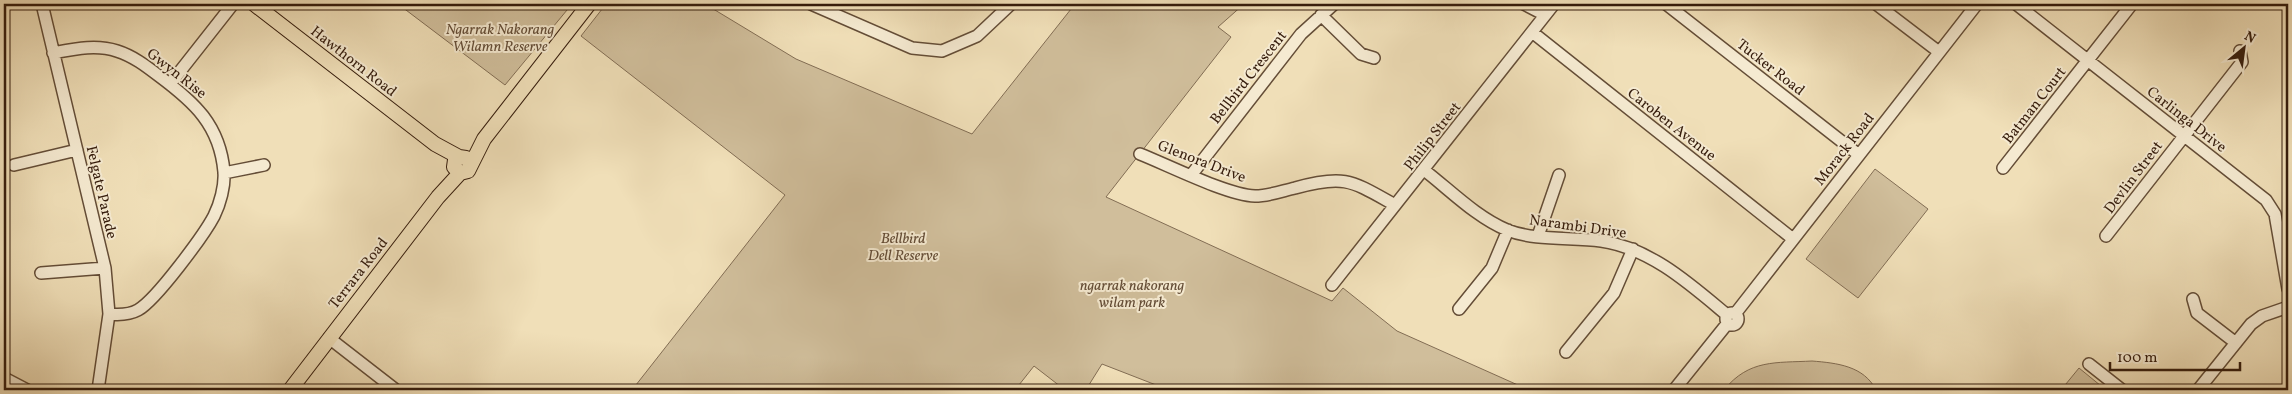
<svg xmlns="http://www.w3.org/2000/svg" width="2292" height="394" viewBox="0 0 2292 394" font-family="Vollkorn,serif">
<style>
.green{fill:#d0be9b;stroke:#826d54}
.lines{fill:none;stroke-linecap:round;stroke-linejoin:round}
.minor-casing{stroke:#644d37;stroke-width:14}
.major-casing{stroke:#351c0c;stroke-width:16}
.minor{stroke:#f5ead1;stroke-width:11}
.major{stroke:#f0dfb8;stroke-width:14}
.labels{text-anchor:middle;stroke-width:4;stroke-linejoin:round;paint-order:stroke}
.park-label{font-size:15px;font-style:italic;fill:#644d37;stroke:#f5ead1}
.street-label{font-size:15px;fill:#351c0c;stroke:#f5ead1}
</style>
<rect width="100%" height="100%" fill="#f0dfb8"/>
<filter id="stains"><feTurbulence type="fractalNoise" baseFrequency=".004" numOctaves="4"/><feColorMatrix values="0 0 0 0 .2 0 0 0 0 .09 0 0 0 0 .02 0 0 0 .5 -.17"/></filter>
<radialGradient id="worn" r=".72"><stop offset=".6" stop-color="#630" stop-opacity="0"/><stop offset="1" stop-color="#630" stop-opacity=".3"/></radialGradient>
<path class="green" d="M398,4H572L505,85Z
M606,4H705L796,59L972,134L1075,4H1244L1218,27L1231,37L1106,197L1332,301L1343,288L1397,331L1529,390H1169L1102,364L1087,388L1089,390H1065L1034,366L1015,390H632L785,195L581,36Z
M1875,169L1928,209L1858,298L1806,259Z
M1812,361C1837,363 1864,366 1876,390H1724C1749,359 1776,363 1812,361Z
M2079,368L2106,390H2061Z"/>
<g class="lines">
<g class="minor-casing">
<path id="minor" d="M42,4L105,268L109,314L98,390
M811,4L912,48L942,51L977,36L1011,4
M1524,4L1545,15
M1666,4L1859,155
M1876,4L1939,52
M2016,4L2266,200L2275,214L2288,289
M1321,15L1361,54L1374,58
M1532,32L1793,239
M53,53C74,49 96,44 117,51C133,56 146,66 159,76C194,102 220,125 224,172C225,186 220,204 214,216C204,235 156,300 138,310C129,315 119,315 109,314
M170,84L233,4
M1140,154C1168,165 1227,195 1255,196C1269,196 1282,191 1295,188C1345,174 1352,181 1395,205
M14,165L77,150
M2003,168L2132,4
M1424,170C1450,190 1476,217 1507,230C1535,241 1571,237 1601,241C1650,248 1690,284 1727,315
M224,173L264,165
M1192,174L1301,34L1334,4
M1538,236L1559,175
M2106,236L2242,62L2240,51
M41,273L105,268
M1332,285L1554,4
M2193,299L2197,313L2236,343
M1459,309L1492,268L1508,230
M1726 319a6 6 0 1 1 12 0a6 6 0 1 1-12 0Z
M1735,314L1977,4
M329,338L396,390
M1566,352L1614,293L1633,249
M2089,364L2122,390
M4,378L27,390
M1674,390L1727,324
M2198,390L2251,324L2262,316L2288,307"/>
</g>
<g class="major-casing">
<path id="major" d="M254,4L435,144L459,157
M470,163L466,158L459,157L455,160L454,167L460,173L468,171L484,139L589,4
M290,390L438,197L460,173"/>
</g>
<use href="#minor" class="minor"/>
<use href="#major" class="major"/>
</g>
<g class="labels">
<g class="park-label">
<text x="500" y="34">Ngarrak Nakorang<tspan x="500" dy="17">Wilamn Reserve</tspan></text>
<text x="903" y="243">Bellbird<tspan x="903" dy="17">Dell Reserve</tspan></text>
<text x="1132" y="290">ngarrak nakorang<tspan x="1132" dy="17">wilam park</tspan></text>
</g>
<g class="street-label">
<text transform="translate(354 61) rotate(38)" y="5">Hawthorn Road</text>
<text transform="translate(1771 67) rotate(38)" y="5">Tucker Road</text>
<text transform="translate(177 73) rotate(38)" y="5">Gwyn Rise</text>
<text transform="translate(1248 77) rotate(-52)" y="5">Bellbird Crescent</text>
<text transform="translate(2034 105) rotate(-52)" y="5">Batman Court</text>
<text transform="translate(2187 119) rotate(38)" y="5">Carlinga Drive</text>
<text transform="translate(1672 124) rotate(38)" y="5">Caroben Avenue</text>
<text transform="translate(1432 136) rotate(-52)" y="5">Philip Street</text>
<text transform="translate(1844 149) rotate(-52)" y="5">Morack Road</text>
<text transform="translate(1202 161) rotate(21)" y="5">Glenora Drive</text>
<text transform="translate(2133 177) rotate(-53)" y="5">Devlin Street</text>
<text transform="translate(102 192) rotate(77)" y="5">Felgate Parade</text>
<text transform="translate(1578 226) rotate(8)" y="5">Narambi Drive</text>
<text transform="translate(358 273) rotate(-52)" y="5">Terrara Road</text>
</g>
</g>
<rect width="2292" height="394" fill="none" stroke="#f0dfb8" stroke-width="20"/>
<rect x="5" y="5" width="2282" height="384" fill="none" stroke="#351c0c" stroke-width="2.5"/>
<rect x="10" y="10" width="2272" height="374" fill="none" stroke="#351c0c"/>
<g transform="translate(2244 48) rotate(29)" stroke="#f5ead1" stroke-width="4" paint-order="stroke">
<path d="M0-4L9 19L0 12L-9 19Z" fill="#351c0c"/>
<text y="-8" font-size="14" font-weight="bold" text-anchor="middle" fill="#351c0c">N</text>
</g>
<path d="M2110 362v8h130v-8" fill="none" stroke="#351c0c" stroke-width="2.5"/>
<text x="2117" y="362" font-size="15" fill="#351c0c" stroke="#f5ead1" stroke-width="4" paint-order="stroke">100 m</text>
<rect width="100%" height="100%" filter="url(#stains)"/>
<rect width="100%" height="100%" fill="url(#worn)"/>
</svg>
